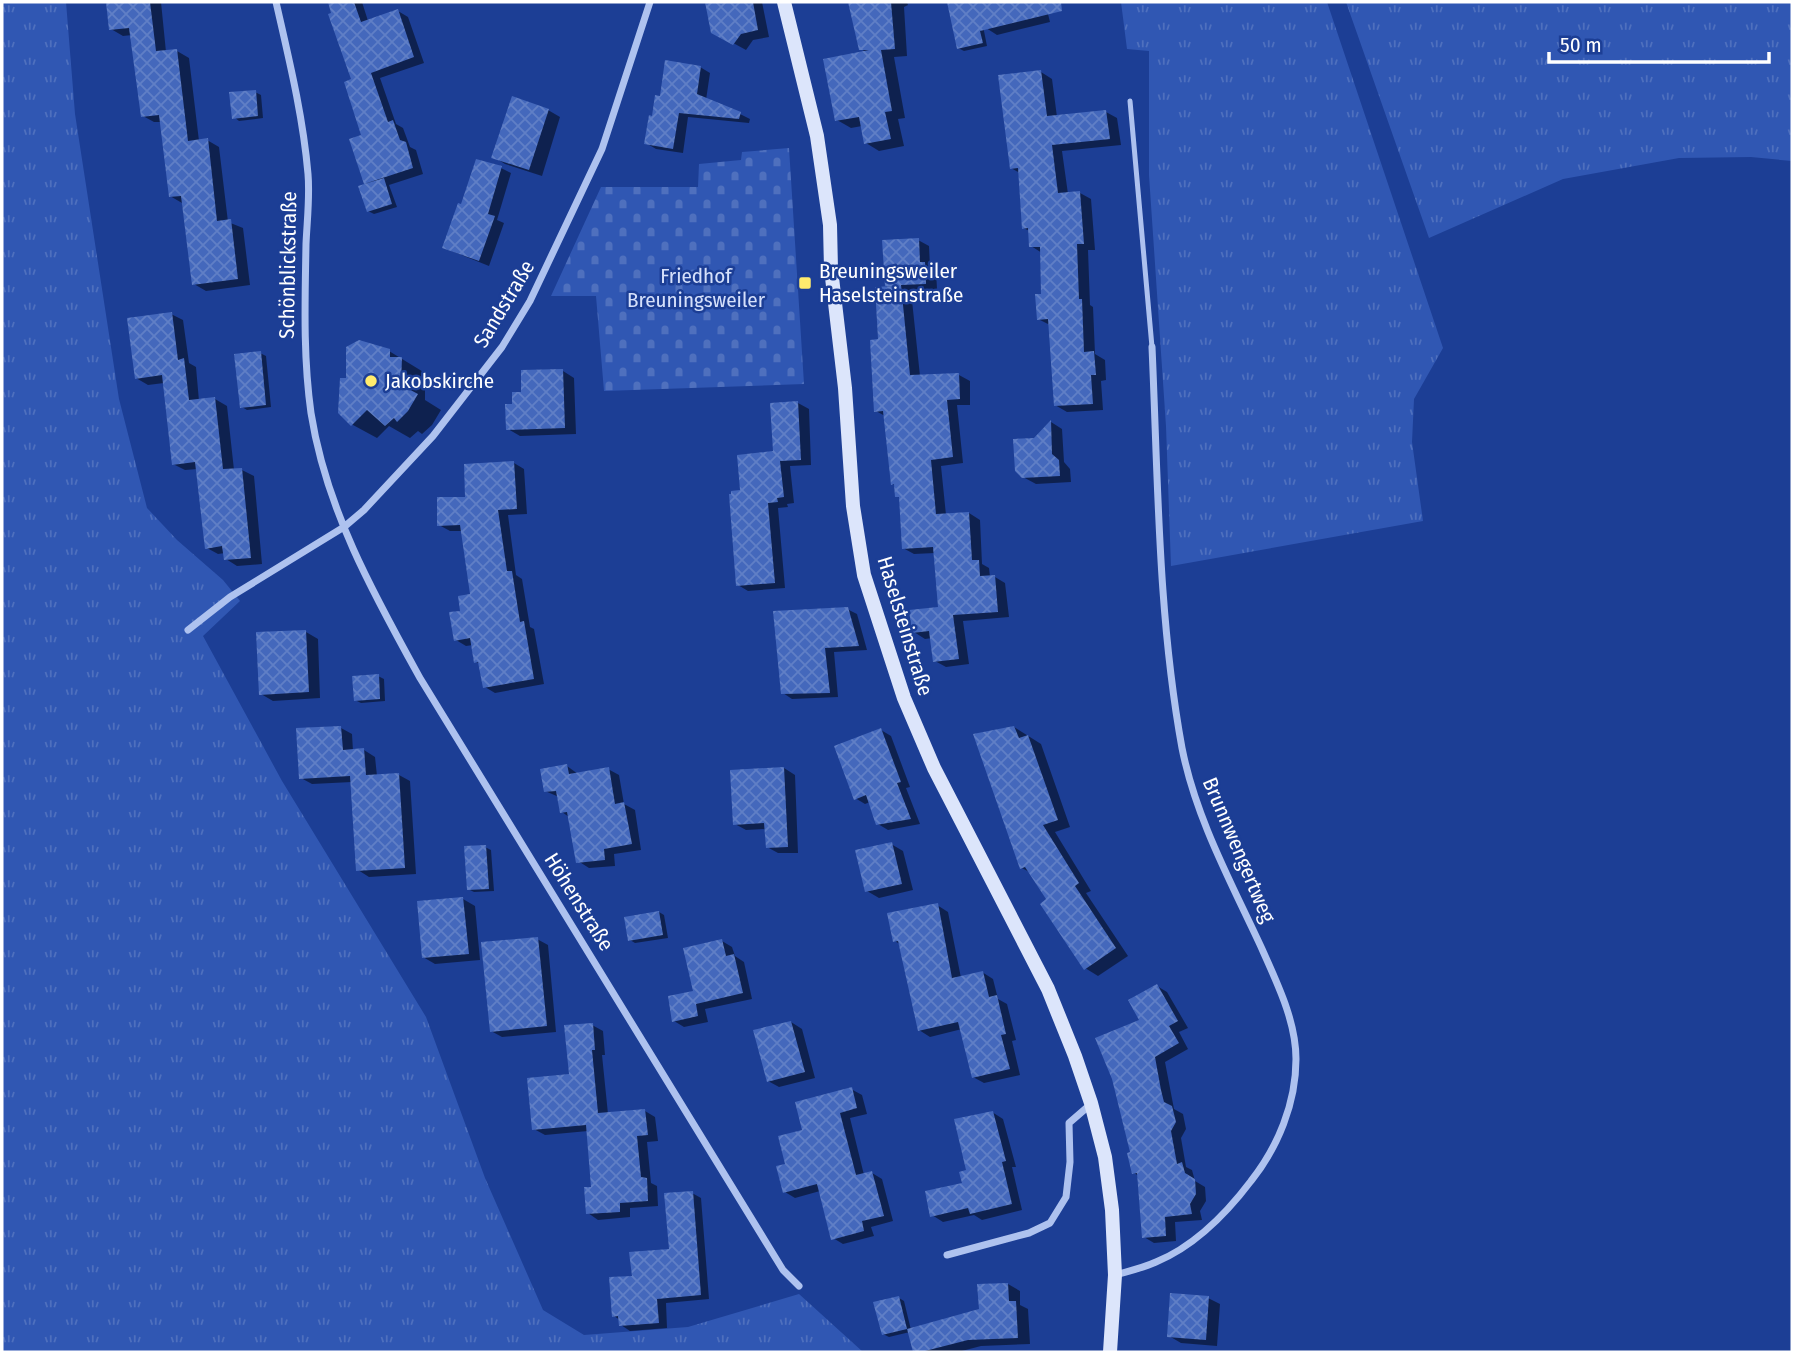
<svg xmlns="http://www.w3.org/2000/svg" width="1794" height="1354" viewBox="0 0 1794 1354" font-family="'Fira Sans Condensed',sans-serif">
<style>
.grass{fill:url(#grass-tufts)}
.cemetery{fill:url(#cemetery-stones)}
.shadow{fill:#0007}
.building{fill:url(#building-cross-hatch)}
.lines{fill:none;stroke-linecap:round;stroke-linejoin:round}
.lane{stroke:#aec2ef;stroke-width:5}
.street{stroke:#aec2ef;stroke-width:7}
.secondary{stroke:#dce5fb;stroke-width:14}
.poi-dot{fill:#ffeb6d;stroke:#1c3e95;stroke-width:2.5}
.labels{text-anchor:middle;stroke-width:5;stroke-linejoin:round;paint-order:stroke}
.street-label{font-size:21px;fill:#fff;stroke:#1c3e95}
.poi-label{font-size:21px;fill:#fff;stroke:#1c3e95;text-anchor:start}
.park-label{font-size:21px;fill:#d5e0fb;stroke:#1c3e95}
</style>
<defs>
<pattern id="grass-tufts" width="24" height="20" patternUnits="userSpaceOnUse" patternTransform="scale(1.75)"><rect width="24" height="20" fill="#3057b3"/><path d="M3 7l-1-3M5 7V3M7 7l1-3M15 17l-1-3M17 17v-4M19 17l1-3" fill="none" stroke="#4f70be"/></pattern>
<pattern id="cemetery-stones" width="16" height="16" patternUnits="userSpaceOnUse" patternTransform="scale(1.75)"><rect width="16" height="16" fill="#3057b3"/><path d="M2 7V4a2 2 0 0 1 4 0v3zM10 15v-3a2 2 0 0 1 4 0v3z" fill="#4f70be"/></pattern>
<pattern id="building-cross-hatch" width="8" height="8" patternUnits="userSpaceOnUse" patternTransform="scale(1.75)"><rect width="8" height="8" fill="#4468bc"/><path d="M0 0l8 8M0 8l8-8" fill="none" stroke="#607fc6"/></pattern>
</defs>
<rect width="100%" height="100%" fill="#1c3e95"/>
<path class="grass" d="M2,2H66L75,114L119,399L147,508L177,540L223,580L240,601L203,636L282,781L426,1017L485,1178L543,1310L584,1335L688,1327L799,1294L863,1352H2Z
M1121,2H1327L1443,348L1414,399L1412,442L1423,521L1171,566L1166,426L1149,175V51L1127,49Z
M1346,2H1792V161L1751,157L1679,158L1563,179L1429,238Z"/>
<path class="cemetery" d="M789,148L804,384L604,391L596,296H551L601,187H698L699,164L741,160L742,152Z"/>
<path class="shadow" d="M108,2H161L166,52L177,51L189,58L199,141L207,140L219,147L228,222L243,228L250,285L206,291L194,284L182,203L170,196L162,122H154L143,116L132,35L123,36L111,29Z
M330,2H362L368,21L398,11L408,17L424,63L380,78L396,124L403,128L410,147L416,150L423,174L389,185L397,207L374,214L368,211L369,185L365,183L364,136L353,80Z
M707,2H762L769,37L753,40L746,50L713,32Z
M849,2H907L908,5L904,7L907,56L894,57L905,118L898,119L904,146L879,151L866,143L862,126L851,128L837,120L866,52L861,49Z
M980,2H1045L1050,22L997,35L983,26L987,46L964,51L958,48L985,24Z
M700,67L710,73L706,100L740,114L750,119L749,123L688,117L683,153L656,149L646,143L661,98Z
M1041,72L1052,79L1057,117L1106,112L1117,118L1121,145L1062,151L1068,194L1080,193L1091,199L1095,250H1088L1090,305L1093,307L1095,354L1105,360L1106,380L1101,381L1103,410L1067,412L1055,405L1050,325L1038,319L1043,296L1042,253L1031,246L1030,231L1023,228L1020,173L1011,168Z
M255,92L261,95L263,118L239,121L234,117Z
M548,110L560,117L542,176L505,164L494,157Z
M501,168L511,173L497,220L504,223L489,266L444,248L462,207Z
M918,240L929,246L930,267L936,270L937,289L911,291L920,376L959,375L970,381V405H957L963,463L941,466L946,515L969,513L980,520L982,564L989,568L990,577H995L1005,583L1009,617L963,621L969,664L946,667L935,661L932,638L925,639L914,632L940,608L935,553L914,554L903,548L900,498L897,496L896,486L893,484L885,416L876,411L880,341L891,288L886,285Z
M171,314L183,320L189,363L196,367L199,401L215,399L227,406L234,470H242L254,476L262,564L237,566L226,559L225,553L218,554L207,548L198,469L185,470L173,464L164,383L148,385L136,378Z
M389,351L425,373V400L441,410L432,425L422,434L418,431L410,438L389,426L377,438L353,425L340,412L348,380Z
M260,353L266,356L271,407L247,410L242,407Z
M563,371L574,378L576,434L520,436L508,429L523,394Z
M798,403L809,409L811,465L790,466L794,503L787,504L788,507L778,508L785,588L748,591L738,585L742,491L775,453Z
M1051,422L1062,429L1064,462L1070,469L1071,482L1036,484L1023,477L1035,439Z
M514,463L524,469L527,514L508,515L516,575L522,579L530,627L534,629L544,684L495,693L485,687L481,664L476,662L473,645L466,646L456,640L462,612L472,595L463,531H450L439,525L467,499Z
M847,609L857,614L867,650L834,652L838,697L792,699L783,693Z
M306,632L318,639L320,698L273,701L261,694Z
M378,676L384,679L385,701L361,703L355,700Z
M1014,727L1041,744L1070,827L1055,832L1091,891L1086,893L1128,956L1098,976L1085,968L1048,900L1031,873L1022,868Z
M341,728L352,734L353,751L364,750L375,757L377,776L399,775L410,781L416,874L369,877L358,870L352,782L312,784L301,778Z
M881,730L891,736L910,787L906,788L920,824L888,830L878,824L870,802L865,804L855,798Z
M567,766L578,774L608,769L619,775L624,804L635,810L641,850L614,854L615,866L589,868L578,861L569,817L562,812L559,797L545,791Z
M784,768L795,775L798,853H778L767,847L766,829L746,830L735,824Z
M891,844L903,851L913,890L879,898L867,891Z
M485,847L491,850L494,891L474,892L468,889Z
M463,899L475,906L480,960L435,964L423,957Z
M937,905L948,912L961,978L982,972L993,979L998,999L1007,1004L1016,1040L1012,1041L1020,1075L984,1083L973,1077L962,1029L930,1037L919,1030L901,945L895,941Z
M659,912L664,915L668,938L635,943L630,940Z
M537,939L548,945L556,1032L502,1037L491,1031Z
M722,941L732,947L735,956L744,962L752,999L705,1009L708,1022L684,1027L674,1021L695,993Z
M1157,986L1167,992L1188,1028L1179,1032L1188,1049L1165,1062L1174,1109L1183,1114L1186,1129L1181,1138L1186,1167L1192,1170L1195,1181L1205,1187L1206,1201L1200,1211L1202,1220L1175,1222L1176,1241L1154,1243L1144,1237L1139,1176L1134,1173L1132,1153L1142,1021Z
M791,1022L802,1029L815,1078L779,1087L768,1081Z
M592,1025L603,1031L605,1055H602L608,1114L645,1111L655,1117L658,1141L647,1142L651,1183L657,1186L658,1206L630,1208V1217L598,1220L588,1213L593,1188L588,1131L545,1135L534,1129L571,1076Z
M851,1089L862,1095L867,1114L850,1118L864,1175L872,1173L882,1179L893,1221L871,1227L874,1236L843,1244L833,1238L820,1191L795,1198L785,1192L787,1165L804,1131Z
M992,1112L1003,1119L1016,1167H1012L1022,1210L982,1220L974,1215L943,1222L932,1215L964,1184Z
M692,1193L701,1198L709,1299L666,1303L667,1328L630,1331L621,1325L620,1320L614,1316L671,1250Z
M1008,1284L1020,1291V1305L1028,1309L1030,1344L981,1346L958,1352H914L910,1332L889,1337L883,1334L899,1298L904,1301L911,1330L981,1311Z
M1208,1298L1220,1304L1217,1346L1181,1343L1169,1336Z"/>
<path class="building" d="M106,2H150L156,51L177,49L188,141L208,138L217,221L231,219L238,279L192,285L181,196L169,197L159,115L141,117L129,28L109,30Z
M328,2H354L361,22L398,9L414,57L371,73L388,122L393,120L400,140L406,142L413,168L364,184L349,139L361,135L344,82L351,79L328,14L331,13Z
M705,2H753L758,30L741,34L733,45L711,33Z
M848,2H891L895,49L881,50L892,111L885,112L891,139L864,144L859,117L835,121L823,59L869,50H859Z
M947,2H1061L1062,11L980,31L983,43L957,49Z
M665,60L701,66L697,94L741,112L739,119L679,113L673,149L644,144L649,115L652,116L655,95L660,96Z
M1041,70L1047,116L1106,110L1110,139L1052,145L1058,193L1080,191L1084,244H1077L1079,299H1082L1084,352L1094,351L1096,375H1091L1093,404L1054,406L1048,319L1037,320L1035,294H1041L1040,247H1029L1028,228L1022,229L1018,168L1010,169L998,75Z
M256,90L258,116L232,119L229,92Z
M512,96L549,109L529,170L491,158Z
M476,159L502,166L488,214L495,216L479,261L442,248L458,203L461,204Z
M384,178L392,204L367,212L358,186Z
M919,238L920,262H925L926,284L901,285L910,375L959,373L960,399L947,400L953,457L931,460L936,514L969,512L972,560H979L980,576L995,575L998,612L953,615L959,659L933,662L929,631L912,633L909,610L938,607L933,547L902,549L899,497H895L894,484L891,485L883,411L874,412L870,340L878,339L875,287L893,286H885L882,240Z
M172,312L178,360L184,358L189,400L215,397L223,469L242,468L251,558L224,560L222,546L205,549L195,462L172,465L162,375L135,379L127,318Z
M359,340L390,349V357H402L401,385L418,394L408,411L397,422L394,418L385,426L367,410L351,426L338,413L340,378H346V347Z
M261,351L266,405L240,408L234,354Z
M563,369L565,428L506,430L505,404H512V392H521V370Z
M798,401L801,460L780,461L784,497L777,498L778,502L768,503L775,583L736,586L729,494H731V491L740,490L737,455L773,451L770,403Z
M1051,420L1052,454L1059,460L1060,476L1022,478L1015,471L1013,439L1034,438Z
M514,461L517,509L498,510L507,571H512L520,622L524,621L534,679L483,688L478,662L474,663L470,638L454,641L449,612L460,611L458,596L470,594L460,525L437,526V497H465L464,464Z
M848,607L859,646L825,648L830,693L781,694L773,611Z
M306,630L309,692L259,695L256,632Z
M379,674L380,699L354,701L352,676Z
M341,726L343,750L364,748L366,775L399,773L405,868L356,871L350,776L299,779L296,728Z
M1014,726L1019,738L1028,735L1058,820L1043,825L1079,883L1075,886L1116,948L1084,970L1040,904L1046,899L1025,867L1020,869L973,734Z
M881,728L901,782L897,783L911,819L876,825L866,795L854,800L834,746Z
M567,764L569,774L609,767L615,804L624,802L632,844L604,849L605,860L576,863L567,812L560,813L556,791L544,792L540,769Z
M784,767L788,847L766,848L764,823L733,825L730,770Z
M892,842L902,884L865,892L855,850Z
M486,845L489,889L467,890L464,846Z
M463,897L469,954L422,958L417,901Z
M938,903L952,978L983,971L989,997L997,995L1006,1034L1001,1035L1010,1069L972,1078L958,1022L918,1031L898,941L893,942L887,913Z
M659,911L663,935L628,941L624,917Z
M538,937L547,1026L490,1032L481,942Z
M722,939L726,956L734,954L743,993L696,1004L698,1016L672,1022L668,996L693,991L683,948Z
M1157,984L1178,1021L1169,1026L1179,1043L1155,1057L1161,1090L1164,1102L1172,1106L1176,1122L1171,1131L1177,1164L1182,1162L1185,1173L1195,1179L1196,1194L1190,1204L1192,1214L1165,1217L1166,1236L1142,1238L1137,1173L1132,1174L1127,1153L1130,1152L1112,1079L1095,1038L1139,1020L1128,1000Z
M791,1021L805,1072L767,1082L753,1030Z
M593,1023L595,1050H592L598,1113L645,1109L648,1135L637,1136L641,1177L647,1178L648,1201L620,1203V1212L586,1214L584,1187H591L586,1125L532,1130L527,1078L569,1074L564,1025Z
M852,1087L857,1108L840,1113L856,1175L872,1171L884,1216L862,1221L864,1231L831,1240L817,1184L783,1193L776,1166L785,1164L778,1136L802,1130L795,1102Z
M993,1111L1006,1161L1002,1162L1012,1204L970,1214L968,1208L930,1217L925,1191L962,1183L959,1172L966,1170L954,1119Z
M693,1191L701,1295L657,1299L659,1323L619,1326L618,1316L612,1317L609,1277L632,1276L629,1252L669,1249L664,1193Z
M1008,1283L1009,1301H1016L1018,1338L968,1340L921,1352H913L907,1329L979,1309L977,1284Z
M1170,1293L1209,1296L1206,1340L1167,1337Z
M899,1296L907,1329L882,1335L873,1302Z"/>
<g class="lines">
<path class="lane" d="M1130,101L1152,347"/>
<path class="street" d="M276,2C289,59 303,116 308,174C310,197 307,221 306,244C305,301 303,356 311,413C326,509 374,595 420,678L783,1270L799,1286
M188,630L230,597L344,527L364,510L433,436L502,347L530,301L602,149L650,2
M947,1255L1029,1233L1050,1223L1066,1197L1070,1162L1069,1123L1091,1104
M1115,1275C1129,1271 1143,1268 1156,1262C1195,1246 1226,1214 1251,1181C1278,1147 1296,1103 1296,1059C1296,1021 1277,983 1262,949C1232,884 1196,819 1182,748C1158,617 1158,480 1152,347"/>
<path class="secondary" d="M784,2L817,136L830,225L831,269L845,388L853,506L864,575L904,698L934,768L1048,989L1075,1056L1091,1103L1105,1157L1112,1210L1115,1275L1110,1352"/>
</g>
<g class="poi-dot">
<rect x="798" y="276" width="14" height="14" rx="3.5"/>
<circle cx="371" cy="381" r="7"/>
</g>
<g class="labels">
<g class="street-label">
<text transform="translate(288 265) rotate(-89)" y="7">Schönblickstraße</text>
<text transform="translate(504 304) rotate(-59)" y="7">Sandstraße</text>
<text transform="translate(905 626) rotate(73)" y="7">Haselsteinstraße</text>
<text transform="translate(1239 850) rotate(67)" y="7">Brunnwengertweg</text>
<text transform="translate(579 902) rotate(58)" y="7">Höhenstraße</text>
</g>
<g class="poi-label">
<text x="819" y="278">Breuningsweiler<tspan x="819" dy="24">Haselsteinstraße</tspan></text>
<text x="385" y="388">Jakobskirche</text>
</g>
<g class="park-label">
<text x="696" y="283">Friedhof<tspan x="696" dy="24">Breuningsweiler</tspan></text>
</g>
</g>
<rect width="1794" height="1354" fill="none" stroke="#ffffff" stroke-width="7"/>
<path d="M1549 52v10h220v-10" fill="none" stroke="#ffffff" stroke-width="3.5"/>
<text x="1560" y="52" font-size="21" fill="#ffffff" stroke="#1c3e95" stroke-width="5" paint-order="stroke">50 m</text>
</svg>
